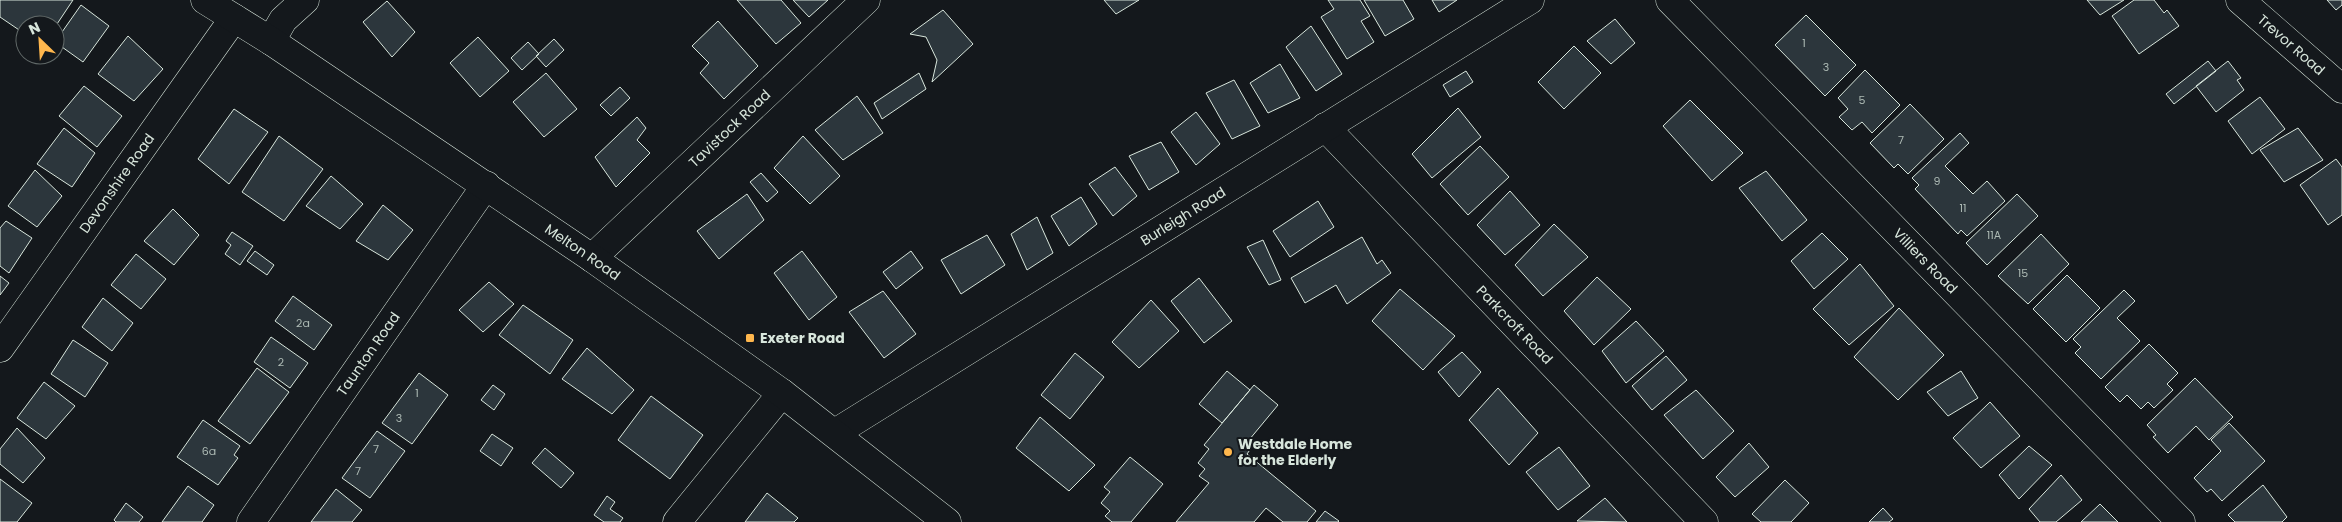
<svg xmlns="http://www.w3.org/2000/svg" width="2342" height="522" viewBox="0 0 2342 522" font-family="Poppins,sans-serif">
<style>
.building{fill:#2c363c;stroke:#d8e6dc}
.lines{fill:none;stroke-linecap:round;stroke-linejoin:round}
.minor-casing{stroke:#d8e6dc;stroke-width:29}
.major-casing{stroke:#d8e6dc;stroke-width:29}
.minor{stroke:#14181c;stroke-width:28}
.major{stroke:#14181c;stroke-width:28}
.poi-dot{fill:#ffb74d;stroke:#14181c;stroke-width:2}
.labels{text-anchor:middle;stroke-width:4;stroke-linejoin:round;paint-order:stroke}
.number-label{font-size:11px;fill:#adbab4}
.street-label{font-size:14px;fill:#d8e6dc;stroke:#14181c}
.poi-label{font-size:14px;font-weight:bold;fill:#d8e6dc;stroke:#14181c;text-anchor:start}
</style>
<rect width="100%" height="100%" fill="#14181c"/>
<path class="building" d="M0,0H73L55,27V25H25V34L0,17Z
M737,0H781L801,23L776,44Z
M793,0H828L809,17Z
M1104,0H1139L1116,14Z
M1328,0H1360L1370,16L1361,21L1374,42L1347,59L1321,17L1334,9Z
M1364,0H1403L1414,19L1385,36Z
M1432,0H1457L1439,12Z
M2087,0H2124L2100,15Z
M2134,0H2154L2164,13L2167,10L2179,26L2139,54L2112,16Z
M2327,0H2342V5L2336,10Z
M387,1L415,32L392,57L363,22Z
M81,5L109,26L83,62L55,42Z
M943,10L973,44L932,82L937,60L926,37L910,34Z
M1806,15L1856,65L1825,96L1775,45Z
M1615,19L1635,43L1611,64L1587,41Z
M718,21L758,66L724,99L700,73L709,63L692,46Z
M1311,26L1342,74L1316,91L1286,47Z
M128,36L163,69L134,101L98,74Z
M478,37L509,71L480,97L450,63Z
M554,39L564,50L546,67L536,56Z
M528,42L539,54L522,70L511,58Z
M1574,46L1601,73L1564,109L1538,82Z
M2208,61L2216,71L2174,104L2166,94Z
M2228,61L2241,78L2237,80L2244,90L2216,112L2196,86Z
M1280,64L1300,98L1268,113L1250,83Z
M1865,70L1900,105L1872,133L1862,122L1852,130L1839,117L1848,109L1838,98Z
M1466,71L1473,82L1450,97L1443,85Z
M546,73L577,109L544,137L513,102Z
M919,73L926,89L882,119L874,103Z
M1234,80L1260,126L1232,139L1206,93Z
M84,86L122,116L97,147L59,116Z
M620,87L630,98L611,116L600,105Z
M857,96L883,133L843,160L815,130Z
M2260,97L2285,129L2252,154L2228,121Z
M1690,100L1743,153L1712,181L1663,126Z
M1910,104L1944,139L1908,174L1898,164L1894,168L1870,143Z
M1458,108L1481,137L1432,178L1412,154Z
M234,109L268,132L229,184L198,159Z
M1196,112L1220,144L1196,165L1171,132Z
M637,117L646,128L637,140L650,153L616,187L595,157Z
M64,128L95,153L72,187L37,164Z
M2298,128L2323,160L2284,182L2260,150Z
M1960,133L1969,143L1945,166L1973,194L1987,181L2005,201L1967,236L1961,230L1958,234L1915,189L1919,185L1912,178Z
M279,136L323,169L284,221L242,192Z
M803,136L840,176L810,204L774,168Z
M1161,142L1179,172L1149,190L1129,156Z
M1480,146L1509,177L1468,215L1440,184Z
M2336,159L2342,167V215L2328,225L2300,185Z
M1115,167L1137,196L1113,216L1089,184Z
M35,170L62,196L37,227L8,206Z
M1766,171L1807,220L1782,241L1739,188Z
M761,173L778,192L767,202L750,182Z
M331,176L363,204L340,229L306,206Z
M1510,191L1540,225L1505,255L1477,225Z
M747,194L764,220L719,259L697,231Z
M2017,194L2038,216L1987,265L1966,243Z
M1081,197L1097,224L1069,246L1051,216Z
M1318,201L1334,227L1290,257L1273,231Z
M383,205L413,230L388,260L356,241Z
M173,209L199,235L174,265L144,241Z
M1037,217L1053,253L1027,270L1011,234Z
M6,221L32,238L9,273L0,266V228Z
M1554,224L1588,257L1543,296L1515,265Z
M232,232L253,246L240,265L225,254L231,245L226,241Z
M1822,233L1848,259L1814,289L1791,261Z
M2041,234L2069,264L2028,304L1998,276Z
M987,235L1005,265L961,294L941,260Z
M1362,237L1377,264L1382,260L1391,273L1347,304L1336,285L1305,303L1291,278Z
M1263,240L1281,280L1269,285L1247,247Z
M255,251L274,265L267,275L247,261Z
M802,251L837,297L809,320L774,273Z
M911,251L923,268L896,289L883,272Z
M136,254L166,279L141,309L111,285Z
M1860,264L1894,306L1849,345L1813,309Z
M2067,275L2100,308L2066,342L2033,309Z
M0,276L9,283L0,295Z
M1597,277L1631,309L1594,345L1564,311Z
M1199,278L1232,321L1204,343L1171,301Z
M489,282L514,304L483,332L459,310Z
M1400,289L1455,336L1423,370L1372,321Z
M2124,290L2135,301L2117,318L2140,341L2101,379L2075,353L2081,347L2073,339Z
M883,291L916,334L884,358L849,312Z
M293,296L332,325L314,350L275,321Z
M103,298L133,323L112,351L82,327Z
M1151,300L1179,331L1139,368L1112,342Z
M523,305L573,340L550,374L499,335Z
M1899,308L1944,355L1898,400L1854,357Z
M1636,321L1664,351L1626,383L1602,351Z
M271,337L308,363L290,388L254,362Z
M73,340L108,363L85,397L51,374Z
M2149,344L2178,373L2167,384L2173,390L2154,408L2148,402L2141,409L2127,395L2120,402L2105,387Z
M587,348L634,390L612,414L562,379Z
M1462,352L1481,372L1459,397L1438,372Z
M1075,353L1104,377L1070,419L1041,395Z
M1666,356L1687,380L1652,410L1632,386Z
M257,368L289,392L250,444L218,421Z
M1227,371L1250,390L1222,423L1199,404Z
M1961,371L1978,398L1948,416L1927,392Z
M419,373L448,395L412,444L382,423Z
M2195,378L2233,417L2209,440L2196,426L2168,453L2153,437L2156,435L2147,425Z
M44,382L75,406L46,439L17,418Z
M493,385L505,394L494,410L481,400Z
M1254,385L1278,405L1249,440L1254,444L1247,454L1316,511L1307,522H1283L1266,508L1254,522H1176L1209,483L1199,476L1205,469L1198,463L1209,449L1204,445Z
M1498,388L1538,433L1509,465L1469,420Z
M1696,390L1734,431L1703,459L1664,415Z
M651,396L703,435L670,479L618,440Z
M1990,402L2020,436L1981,468L1953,438Z
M1040,417L1095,465L1069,491L1016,448Z
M203,420L240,446L234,455L238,458L218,485L177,457Z
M2229,423L2265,461L2222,501L2211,489L2207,492L2194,478L2221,451L2211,440Z
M17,428L45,458L23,483L0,464V449Z
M377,431L405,451L370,498L342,478Z
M492,434L513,448L501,466L480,451Z
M1749,443L1769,467L1735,497L1716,477Z
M2029,446L2052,465L2019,499L1999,475Z
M1559,447L1590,486L1558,510L1526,472Z
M545,448L574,473L561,488L532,463Z
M1130,457L1163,484L1131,522H1112L1105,516L1110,511L1101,503L1110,492L1104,487Z
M2061,475L2082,500L2056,522H2040L2029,509Z
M0,479L32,503L17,522H0Z
M1785,480L1809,503L1791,522H1761L1752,514Z
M2263,485L2287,517L2282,522H2235L2228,515Z
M188,486L214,505L202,522H162Z
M336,489L362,510L352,522H311Z
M767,493L798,518L794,522H745Z
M607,496L615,502L610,509L623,518L620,522H604L594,515Z
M1605,498L1627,522L1577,521Z
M126,503L143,517L139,522H116L114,520Z
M2100,504L2118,522H2081Z
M1883,508L1893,519L1889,522H1869Z
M1325,511L1339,521L1338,522H1316Z"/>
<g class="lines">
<g class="minor-casing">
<g id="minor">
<path id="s1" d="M1670,0L2181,522"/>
<path id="s2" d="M2240,0L2342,89"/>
<path d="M271,41L283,20L305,0"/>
<path id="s3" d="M1325,127L1704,522"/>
<path id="s4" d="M592,258L866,0"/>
<path id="s5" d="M0,348L234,18"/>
<path id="s6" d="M835,433L1530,0"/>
<path id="s7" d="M251,522L486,185"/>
<path d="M677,522L782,393"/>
</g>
</g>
<g class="major-casing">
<g id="major">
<path id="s8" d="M205,0L271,41L592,258L782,393L947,522"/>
</g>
</g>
<use href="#minor" class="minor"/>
<use href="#major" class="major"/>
</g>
<g class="poi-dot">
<rect x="745" y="333" width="10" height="10" rx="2.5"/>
<circle cx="1228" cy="452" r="5"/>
</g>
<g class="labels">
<g class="number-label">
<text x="1804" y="47">1</text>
<text x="1826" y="71">3</text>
<text x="1862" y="104">5</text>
<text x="1901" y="144">7</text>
<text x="1937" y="185">9</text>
<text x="1963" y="212">11</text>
<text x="1994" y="239">11A</text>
<text x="2023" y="277">15</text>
<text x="303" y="327">2a</text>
<text x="281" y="366">2</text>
<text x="417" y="397">1</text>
<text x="399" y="422">3</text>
<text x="376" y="453">7</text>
<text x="209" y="455">6a</text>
<text x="358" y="475">7</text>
</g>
<g class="street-label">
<text dy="5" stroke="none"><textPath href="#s2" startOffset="68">Trevor Road</textPath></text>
<text dy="5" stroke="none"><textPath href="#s4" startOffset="189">Tavistock Road</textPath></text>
<text dy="5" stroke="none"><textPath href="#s5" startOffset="202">Devonshire Road</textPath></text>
<text dy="5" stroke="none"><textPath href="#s6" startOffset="410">Burleigh Road</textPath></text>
<text dy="5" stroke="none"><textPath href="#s8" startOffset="454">Melton Road</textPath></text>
<text dy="5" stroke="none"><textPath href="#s1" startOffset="365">Villiers Road</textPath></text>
<text dy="5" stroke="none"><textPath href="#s3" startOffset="274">Parkcroft Road</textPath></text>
<text dy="5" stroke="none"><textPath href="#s7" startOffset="205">Taunton Road</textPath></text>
</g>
<g class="poi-label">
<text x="760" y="343">Exeter Road</text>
<text x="1238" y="449">Westdale Home<tspan x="1238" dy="16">for the Elderly</tspan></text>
</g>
</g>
<g transform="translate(40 40) rotate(335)"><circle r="24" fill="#14181c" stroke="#626a69"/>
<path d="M0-4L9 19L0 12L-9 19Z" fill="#ffb74d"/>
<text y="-8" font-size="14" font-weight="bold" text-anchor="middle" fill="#d8e6dc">N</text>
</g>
</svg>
